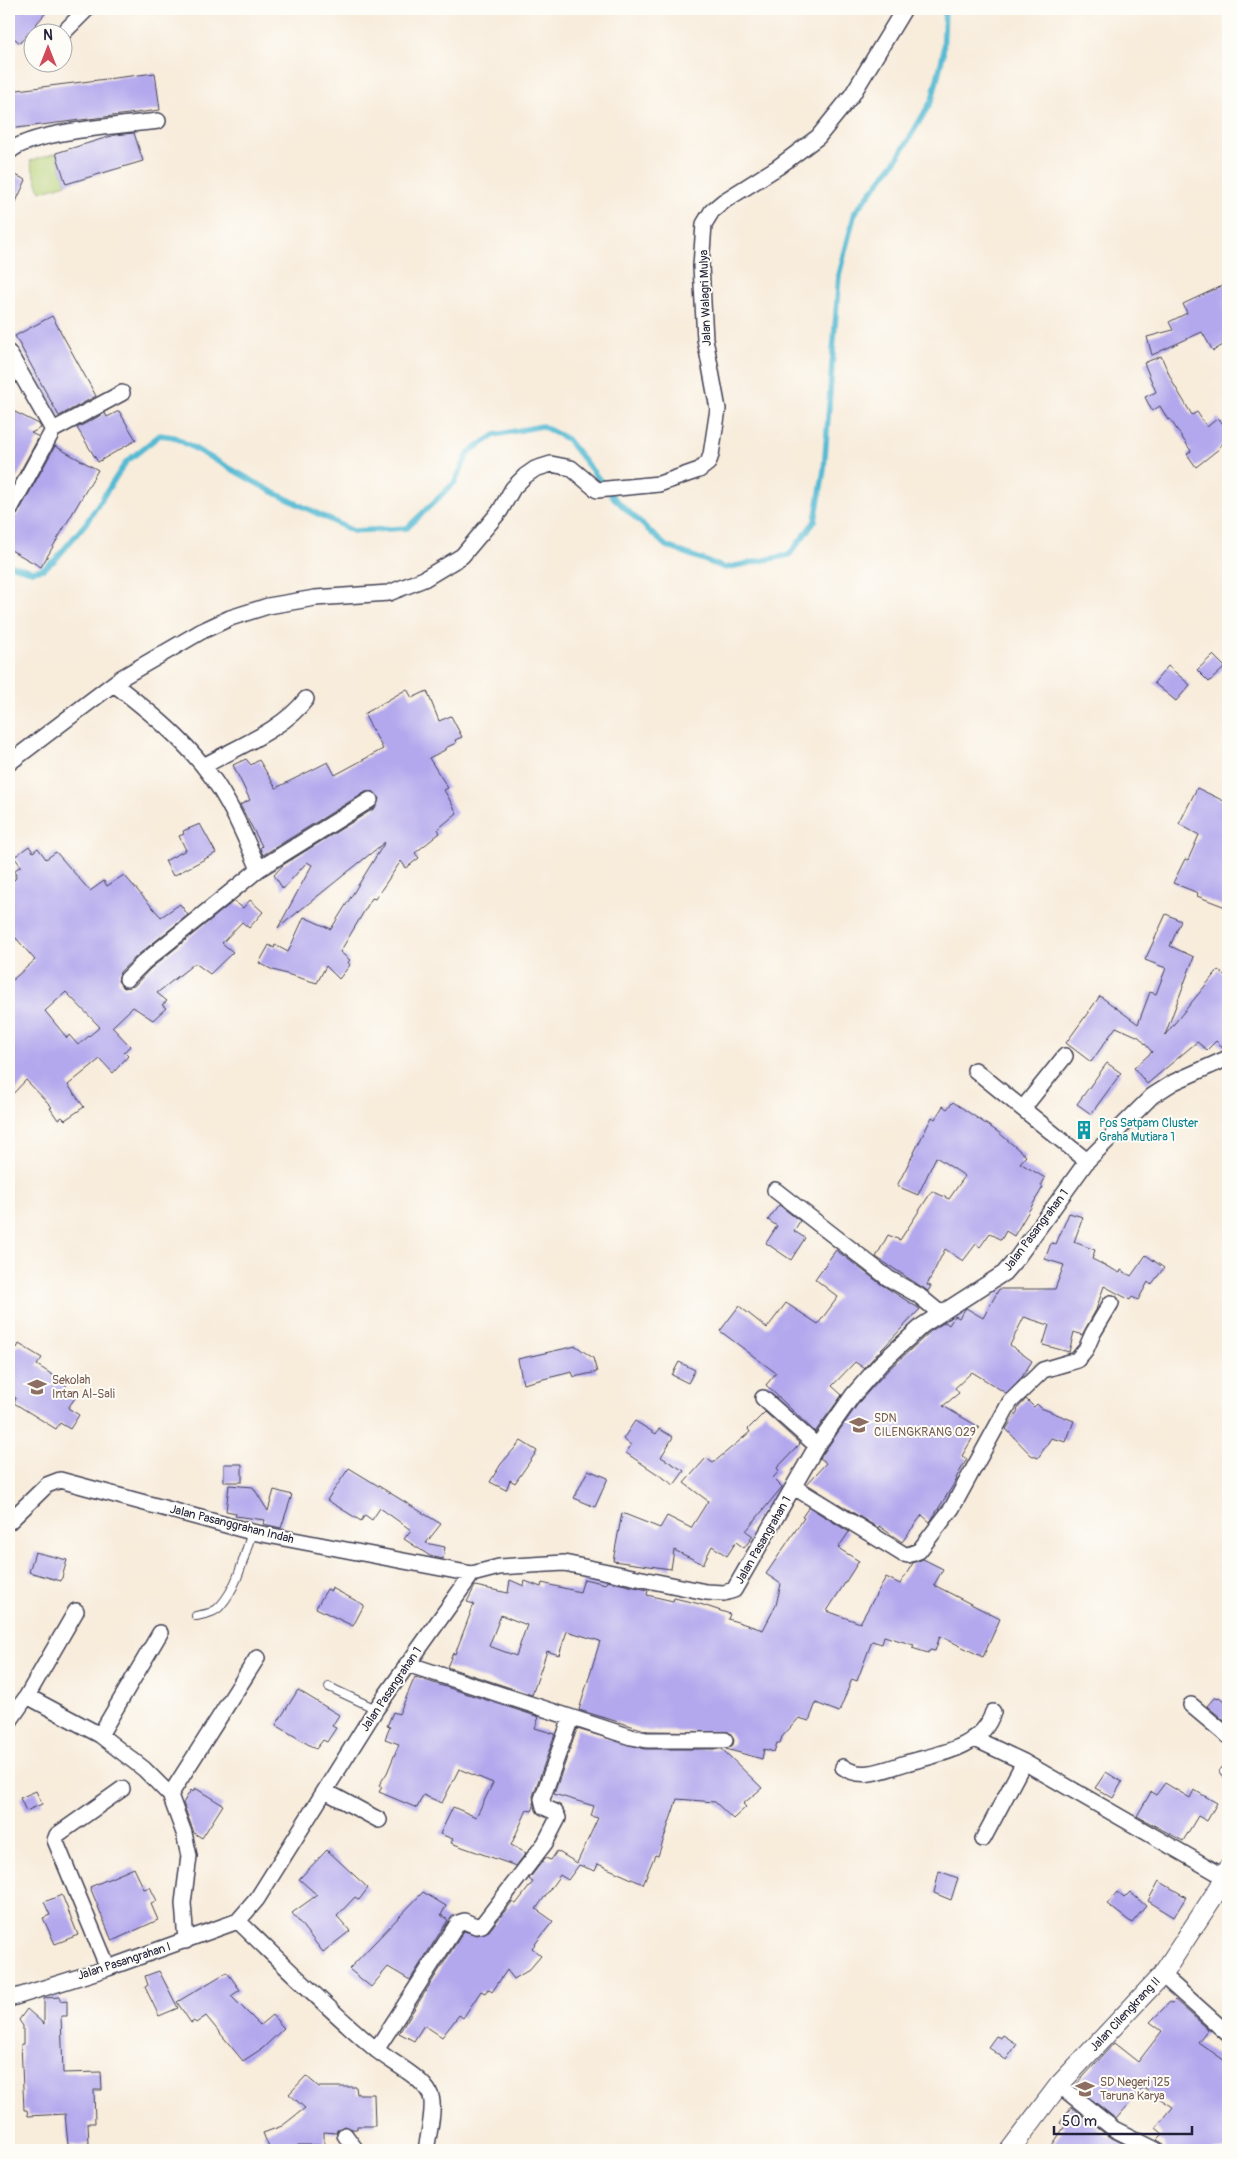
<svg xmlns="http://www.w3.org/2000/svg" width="1237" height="2159" viewBox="0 0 1237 2159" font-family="Pangolin,sans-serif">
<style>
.green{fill:#b6d076;stroke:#6c7958}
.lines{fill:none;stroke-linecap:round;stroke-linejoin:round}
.stream{stroke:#54bad3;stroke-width:5.5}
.building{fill:#b3a8ed;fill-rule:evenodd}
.service-casing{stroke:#424053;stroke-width:10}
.minor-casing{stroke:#424053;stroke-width:18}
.tertiary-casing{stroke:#424053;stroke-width:21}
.service{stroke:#fff;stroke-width:8}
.minor{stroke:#fff;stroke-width:15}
.tertiary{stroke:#fff;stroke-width:19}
.labels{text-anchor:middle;stroke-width:4;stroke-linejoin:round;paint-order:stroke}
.street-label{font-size:12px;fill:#22223b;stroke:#fdfcf7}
.culture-label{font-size:12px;fill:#0d838f;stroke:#fdfcf7;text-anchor:start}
.education-label{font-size:12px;fill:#785e54;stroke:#fdfcf7;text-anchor:start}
</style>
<rect width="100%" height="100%" fill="#fdfcf7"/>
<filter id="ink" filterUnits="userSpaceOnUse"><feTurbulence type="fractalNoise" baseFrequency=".02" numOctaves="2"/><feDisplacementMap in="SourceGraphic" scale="10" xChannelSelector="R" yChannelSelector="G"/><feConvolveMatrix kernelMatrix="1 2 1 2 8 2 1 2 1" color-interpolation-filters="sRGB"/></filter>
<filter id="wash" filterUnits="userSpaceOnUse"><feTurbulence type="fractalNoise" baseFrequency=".0096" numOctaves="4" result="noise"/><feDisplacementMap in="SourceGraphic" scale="20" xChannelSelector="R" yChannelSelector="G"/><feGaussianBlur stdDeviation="1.12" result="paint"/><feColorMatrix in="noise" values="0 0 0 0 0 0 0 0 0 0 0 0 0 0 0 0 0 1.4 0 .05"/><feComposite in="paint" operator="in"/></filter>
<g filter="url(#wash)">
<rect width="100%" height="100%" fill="#f8ecdb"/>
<path class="green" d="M56,153L66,184L40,192L30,161Z"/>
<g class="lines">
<path class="stream" d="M9,565L32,571L43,569L55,560L86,523L126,462L160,435L174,437L269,490L353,531L407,528L455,482L469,452L495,435L542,426L567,439L615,499L666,546L725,568L789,555L815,521L824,470L839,275L855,212L897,159L932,100L943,55L945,9"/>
</g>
<g id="blocks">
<path class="building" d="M9,9H49L20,43L9,34Z
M155,73L160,110L9,129V91Z
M134,133L143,161L66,184L56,153L115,135Z
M9,172L26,180L9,217Z
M1228,283V342L1213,351L1202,332L1152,355L1147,337L1173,330L1169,322L1187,313L1183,304Z
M52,316L96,396L59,416L15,336Z
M1161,356L1173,383L1192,415L1197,412L1207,427L1218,418L1228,430V439L1219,447L1220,448L1196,467L1187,454L1191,451L1170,419L1168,420L1160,406L1152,411L1145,397L1156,392L1144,363Z
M9,409L39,424L41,428L31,433L39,437L9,492Z
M119,411L136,440L98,462L77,428L105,413L107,417Z
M55,446L98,470L41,567L9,549V520L17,515Z
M1213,655L1225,667L1209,682L1197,670Z
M1168,666L1190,685L1176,701L1154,683Z
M407,689L412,698L427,691L439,721L451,716L462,737L455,740L456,743L445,748V750L429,758L448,788L444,790L457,813L438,829L440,833L415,853L419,858L406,868L401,861L375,899L372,898L340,952L350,960L348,962L350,965L339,979L326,966L317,983L273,970L259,963L269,945L274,948L275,945L288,952L304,917L331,929L385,842L278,928L312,865L307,862L283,889L274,875L283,865L375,808L379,799L374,792H365L263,855L260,848L262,846L240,805L250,800L233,765L246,759L251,765L259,760L276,788L328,762L335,775L383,749L364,714Z
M1197,788L1228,803V908L1197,896L1198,893L1173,883L1185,859L1188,860L1199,835L1179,824Z
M200,824L216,853L173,876L165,861L186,850L179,836L184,834L183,831Z
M29,846L33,852L38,848L46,859L56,852L90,891L104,881L107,886L124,875L161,917L180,904L188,915L138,955L120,972L118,981L124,988L134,986L150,969L234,901L243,908L250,900L263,912L249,928L242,922L222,943L233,952L210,974L195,963L157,993L167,1001L162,1005L166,1008L153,1020L133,1007L112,1027L130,1046L124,1052L128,1056L113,1073L100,1059L68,1085L84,1107L65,1120L62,1117L58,1120L50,1108L52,1107L26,1080L9,1098V983L35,960L16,938L9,944V885L16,878L15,870L21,866L14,857ZM66,992L100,1027L78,1045L69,1035L67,1038L45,1011Z
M1166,914L1181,921L1170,946L1194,957L1165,1035L1218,970L1228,978V1049H1225L1216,1041L1207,1050L1197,1042L1147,1084L1134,1068L1152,1052L1139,1037L1116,1027L1091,1062L1066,1043L1100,996L1138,1024L1150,992L1156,994L1166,968L1145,960Z
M1107,1063L1121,1073L1091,1114L1077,1104Z
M953,1102L998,1132L1026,1156L1020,1163L1045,1178L1041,1186L1043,1187L1014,1236L1006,1231L1001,1240L990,1233L980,1247L976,1244L963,1261L945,1249L927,1285L931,1286L928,1291L876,1257L888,1235L900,1240L932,1191L949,1199L965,1176L936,1157L918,1195L897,1186L932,1117L935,1119L943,1106L947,1109Z
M779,1205L800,1221L794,1231L805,1238L791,1260L766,1243L777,1226L768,1220Z
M1069,1213L1083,1217L1074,1242L1095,1250L1092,1259L1120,1273L1121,1270L1131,1276L1146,1255L1164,1268L1151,1285L1148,1282L1138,1300L1132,1297L1130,1300L1104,1286L1096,1310L1082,1335L1074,1332L1069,1352L1043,1345L1049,1325L1024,1317L1010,1345L1032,1361L1022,1377L1006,1393L972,1372L955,1388L959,1393L943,1406L979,1427L962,1456L967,1459L956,1478L957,1479L930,1522L922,1515L902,1542L879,1526L878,1528L807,1484L826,1463L820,1458L860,1401L888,1370L931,1331L945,1322L949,1325L955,1316L959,1318L966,1308L983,1318L999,1289H1055L1064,1265L1045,1259L1051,1243L1056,1244Z
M836,1250L882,1285L920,1309L864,1368L855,1362L832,1386L842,1395L815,1432L766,1385L776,1373L720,1331L739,1306L767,1328L786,1303L818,1324L838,1297L815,1279Z
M19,1344L42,1358L37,1365L67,1384L63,1391L75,1398L68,1408L79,1415L70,1429L60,1423L56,1429L14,1403L16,1398L9,1393V1354L14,1346L17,1348Z
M576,1346L593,1358L597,1372L574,1377L572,1372L523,1384L518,1359Z
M679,1362L695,1370L688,1383L672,1375Z
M1026,1399L1034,1407L1037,1404L1041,1408L1074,1421L1066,1442L1051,1438L1038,1458L1031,1455L1006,1429L1017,1413L1018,1408Z
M765,1412L800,1444L777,1468L779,1471L773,1478L782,1487L746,1531L753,1536L744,1548L736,1542L727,1556L712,1546L703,1564L674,1550L671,1569L613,1561L622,1513L660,1528L667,1516L691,1528L708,1501L684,1483L706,1458L713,1463L750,1432L748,1429Z
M635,1421L656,1434L659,1429L673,1437L661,1457L684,1471L674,1485L626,1453L631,1445L623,1439Z
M521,1441L537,1451L515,1483L510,1480L506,1490L490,1482L501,1464Z
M224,1464H242V1482H224Z
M349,1468L441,1524L426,1543L445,1547L443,1559L430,1556L404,1539L411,1530L380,1508L372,1520L365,1515L361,1521L327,1500Z
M588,1470L608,1478L595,1507L574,1498Z
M229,1485L253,1487L268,1511L274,1490L292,1495L281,1528L263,1524L265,1520L235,1516L236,1513L226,1511Z
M809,1507L849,1532L838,1548L859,1561L827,1611L860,1623L886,1577L900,1584L913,1563L923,1559L943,1569L934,1585L1000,1619L983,1657L940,1636L935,1651L930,1650L928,1653L912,1648L914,1645L884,1636L882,1644L872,1641L857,1681L852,1679L839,1712L816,1703L809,1721L799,1718L782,1737L780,1743H777L774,1752L764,1749L762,1759L726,1749L733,1745L734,1740L729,1732L648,1731L579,1710L600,1641L567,1631L559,1655L547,1651L532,1695L447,1667L453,1653L455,1654L474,1604L467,1602L475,1586L508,1593L510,1580L524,1586L525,1581L541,1587L542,1583L580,1592L584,1579L606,1584L607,1581L648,1590L647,1595L673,1601L674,1598L700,1604L730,1614L728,1619L763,1630L776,1605L781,1584L766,1574L804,1518L802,1517ZM501,1615L527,1625L516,1656L489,1646Z
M35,1552L67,1560L61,1581L29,1572Z
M332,1588L364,1605L353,1626L316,1608L327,1589L331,1591Z
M415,1677L539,1717L535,1728L555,1734L533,1796L534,1807L532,1811L527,1810L511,1845L526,1853L516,1866L451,1843L453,1839L440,1834L453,1807L476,1817L493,1783L459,1769L442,1803L423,1795L417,1808L379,1792L382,1787L379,1785L387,1773L399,1744L385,1739L390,1727L387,1726L393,1712L399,1714Z
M298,1690L339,1715L332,1726L336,1728L327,1742L323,1740L316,1749L276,1725Z
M1215,1697L1217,1699L1219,1697L1228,1704V1724L1207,1706Z
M577,1729L645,1749H722L762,1788L743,1804L746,1807L733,1819L715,1802L677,1799L658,1856L655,1855L643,1884L598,1864L595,1871L579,1865L568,1880L560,1875L536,1909L553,1921L532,1948L541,1956L529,1970L514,1979L507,1970L492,1992L488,1989L485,1993L481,1991L463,2018L459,2015L442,2037L424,2025L414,2041L399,2033L464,1931L477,1935L489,1931L512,1902L516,1904L533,1882L529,1879L545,1858L551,1860L557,1851L577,1863L598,1818L591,1816L594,1806L554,1794Z
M1106,1772L1122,1782L1113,1798L1095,1788Z
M1165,1783L1190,1798L1194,1790L1217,1803L1207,1821L1198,1816L1183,1841L1137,1816L1151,1792L1156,1795Z
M195,1788L223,1805L202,1838L194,1833L183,1803L191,1790L193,1792Z
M36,1791L42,1804L26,1811L20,1798Z
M327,1850L368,1888L359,1900L355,1897L337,1916L350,1931L323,1952L292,1913L317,1895L299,1879Z
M134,1868L144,1889L150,1887L157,1901L151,1904L158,1920L112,1941L90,1887Z
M939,1871L958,1878L951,1900L934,1893Z
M1159,1881L1186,1897L1174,1917L1148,1901Z
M423,1892L446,1906L441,1915L448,1920L410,1980L388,1967L371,1987L349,1969Z
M1117,1892L1124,1898L1130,1892L1146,1906L1132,1923L1107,1904Z
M62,1895L78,1935L55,1944L43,1918L50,1915L44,1902Z
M159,1971L178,2008L159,2016L145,1987L148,1985L145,1976Z
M227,1972L240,1990L231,1996L260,2025L272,2015L284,2028L263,2048L243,2061L206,2016L196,2023L194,2021L191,2023L177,2002Z
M60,1997V2001L67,2000V2016H61L63,2073L101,2072L102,2090H94L95,2123H88L89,2144L68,2145L65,2114L28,2116L27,2110H24L21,2044H23V2026L19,2020L27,2009L44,2024V1998Z
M1175,2000L1208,2029L1198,2042L1228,2063V2150H1165L1164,2144L1157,2140L1163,2134L1156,2128L1173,2107L1143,2088L1116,2119L1075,2086L1114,2043L1138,2062L1162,2031L1150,2022L1170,2002L1172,2003Z
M1003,2035L1017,2044L1006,2060L988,2047L996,2036L1001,2038Z
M306,2076L319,2087H356L357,2094H374L375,2126H357V2129H352L344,2126L337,2130L336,2133L324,2132V2145H298L299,2150H270L263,2133L282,2126L305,2108L289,2094Z
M1071,2107L1108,2136L1136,2150H1049L1065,2126L1060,2123Z"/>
</g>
</g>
<g filter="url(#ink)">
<use href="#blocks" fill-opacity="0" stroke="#424053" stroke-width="1"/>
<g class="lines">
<g class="service-casing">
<path id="service" d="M9,869V877
M196,1616C205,1614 215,1613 221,1605C238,1586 244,1556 252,1532
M329,1687L376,1709
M1224,1771L1228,1775"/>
</g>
<g class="minor-casing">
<path id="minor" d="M62,34L87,9
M9,152C30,131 126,125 158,121
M9,353L53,430
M53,430L122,393
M9,511L53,430
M114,684C157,717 202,754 228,803C240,824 249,847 259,869L370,800
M9,763L121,678L202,631L230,618L268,606L315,598L389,593L424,579L462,556L500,511L513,488L525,476L535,469L551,464L571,468L597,490L659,484L699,470L708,463L711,455L718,409L705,339L701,266L704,224L712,211L724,201L778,167L818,137L852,95L904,9
M204,766C237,747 284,729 306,699
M127,979L144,962L259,869
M975,1070L1087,1161
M1024,1107L1065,1056
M775,1190L888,1278L918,1295L940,1313
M763,1398L817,1446
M794,1487L903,1554L908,1555L919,1551L952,1508L1010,1402L1043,1370L1077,1360L1086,1349L1093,1333L1111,1303
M9,1522L47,1485L60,1480L252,1532L472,1574
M407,1664L631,1737L647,1740H725
M27,1696L100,1735L144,1769L170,1795L184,1833L189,1856L183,1903L186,1941
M1191,1705L1228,1736
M9,1722L27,1696L76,1611
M100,1735L160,1633
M973,1738L1024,1762L1228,1879
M843,1767C862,1781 886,1769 906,1763C937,1754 982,1749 993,1712
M325,1791L379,1820
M170,1795L257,1658
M983,1839L1024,1762
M238,1921C283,1964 327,2008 374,2048C390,2062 421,2076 430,2094C436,2105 428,2137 426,2150
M108,1968L55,1840L57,1835L122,1789
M1162,1975L1228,2034
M9,1999L108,1968L238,1921L257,1899L376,1709L472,1574L499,1567L564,1563L706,1592L724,1593L734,1590L815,1449L853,1395L881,1363L923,1325L1004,1273L1017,1258L1087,1161L1152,1096L1174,1082L1228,1058
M376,2050L458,1923L464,1921L476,1926L482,1925L545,1843L558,1818L555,1812L544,1807L542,1799L571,1718
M1059,2085L1114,2129L1156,2150
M345,2135L356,2150"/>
</g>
<g class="tertiary-casing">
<path id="tertiary" d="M1010,2150L1059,2085L1162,1975L1219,1888L1228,1869"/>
</g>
<use href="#service" class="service"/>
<use href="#minor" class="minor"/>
<use href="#tertiary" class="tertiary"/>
</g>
</g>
<defs>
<g id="building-bare" transform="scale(1.5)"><path d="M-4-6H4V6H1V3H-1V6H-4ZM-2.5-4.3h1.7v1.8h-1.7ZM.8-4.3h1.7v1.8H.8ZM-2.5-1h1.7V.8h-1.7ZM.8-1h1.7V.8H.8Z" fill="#0f9aa8" stroke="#fdfcf7" stroke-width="2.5" paint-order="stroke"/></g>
<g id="school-bare" transform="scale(1.5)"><path d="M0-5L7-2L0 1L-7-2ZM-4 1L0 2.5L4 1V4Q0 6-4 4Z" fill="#8d6e63" stroke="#fdfcf7" stroke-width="2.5" paint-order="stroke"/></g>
</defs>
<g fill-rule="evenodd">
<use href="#building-bare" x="1084" y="1130"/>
<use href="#school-bare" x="37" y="1387"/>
<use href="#school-bare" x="859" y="1425"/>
<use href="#school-bare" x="1085" y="2089"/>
</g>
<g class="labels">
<g class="street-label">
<text transform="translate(705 298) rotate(-92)" y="4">Jalan Walagri Mulya</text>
<text transform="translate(1036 1230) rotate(-53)" y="4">Jalan Pasangrahan 1</text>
<text transform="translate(232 1524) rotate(14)" y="4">Jalan Pasanggrahan Indah</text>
<text transform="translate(763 1540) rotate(-60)" y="4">Jalan Pasangrahan 1</text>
<text transform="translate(391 1689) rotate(-56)" y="4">Jalan Pasangrahan 1</text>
<text transform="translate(124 1961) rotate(-18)" y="4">Jalan Pasangrahan I</text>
<text transform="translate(1125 2014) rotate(-47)" y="4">Jalan Cilengkrang II</text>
</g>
<g class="culture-label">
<text x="1099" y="1127">Pos Satpam Cluster<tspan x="1099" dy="14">Graha Mutiara 1</tspan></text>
</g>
<g class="education-label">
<text x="52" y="1384">Sekolah<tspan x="52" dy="14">Intan Al-Sali</tspan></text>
<text x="874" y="1422">SDN<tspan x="874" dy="14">CILENGKRANG 029</tspan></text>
<text x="1100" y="2086">SD Negeri 125<tspan x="1100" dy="14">Taruna Karya</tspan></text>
</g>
</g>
<rect width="1237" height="2159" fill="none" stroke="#fdfcf7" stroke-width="30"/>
<g transform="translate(48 48)"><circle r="24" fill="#fdfcf7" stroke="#a5a5ac"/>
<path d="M0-4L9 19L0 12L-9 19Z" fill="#d1495b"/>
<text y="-8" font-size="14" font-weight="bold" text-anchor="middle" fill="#22223b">N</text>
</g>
<path d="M1054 2126v8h138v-8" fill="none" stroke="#22223b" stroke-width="2.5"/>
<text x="1062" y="2126" font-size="15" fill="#22223b" stroke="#fdfcf7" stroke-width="4" paint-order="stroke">50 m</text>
</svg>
